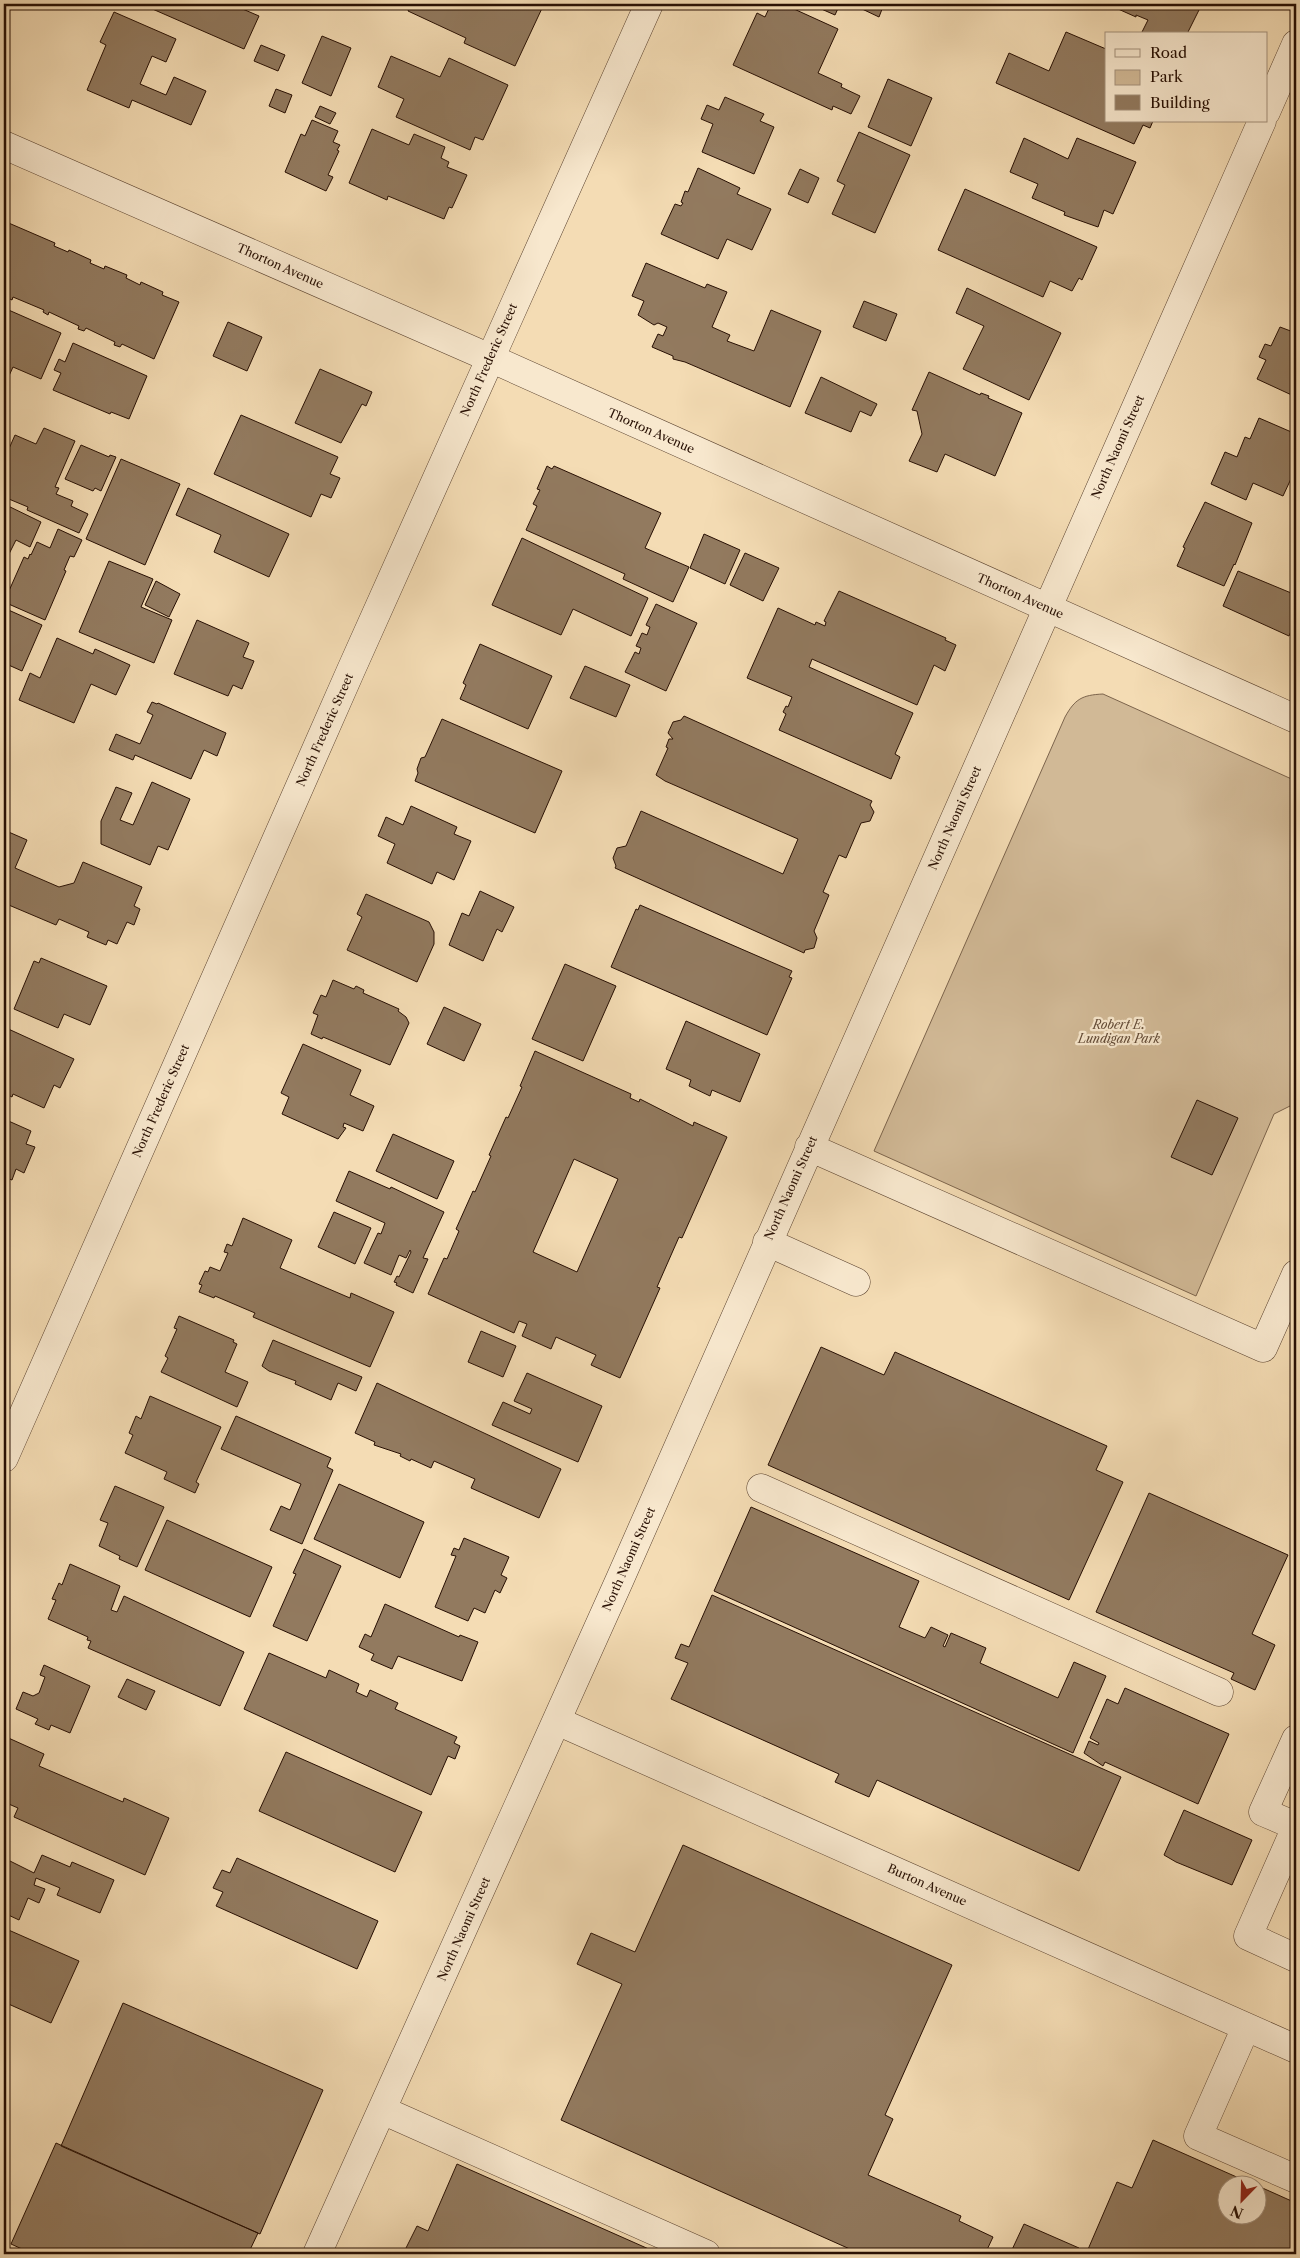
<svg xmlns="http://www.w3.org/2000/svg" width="1300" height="2258" viewBox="0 0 1300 2258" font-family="'Libre Caslon Text',serif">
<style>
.green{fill:#d1b996;stroke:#7c644c}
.building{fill:#927a5f;stroke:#270f03;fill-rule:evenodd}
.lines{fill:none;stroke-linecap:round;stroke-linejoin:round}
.minor-casing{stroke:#5a422f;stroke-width:29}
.minor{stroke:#f8e8ce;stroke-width:28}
.labels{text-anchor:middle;stroke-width:4.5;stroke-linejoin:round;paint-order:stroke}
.street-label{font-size:12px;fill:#270f03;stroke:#f8e8ce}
.park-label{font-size:12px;font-style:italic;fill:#624a36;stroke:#f8e8ce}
</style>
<rect width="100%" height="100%" fill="#f4dcb4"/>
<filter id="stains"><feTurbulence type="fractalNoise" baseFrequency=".004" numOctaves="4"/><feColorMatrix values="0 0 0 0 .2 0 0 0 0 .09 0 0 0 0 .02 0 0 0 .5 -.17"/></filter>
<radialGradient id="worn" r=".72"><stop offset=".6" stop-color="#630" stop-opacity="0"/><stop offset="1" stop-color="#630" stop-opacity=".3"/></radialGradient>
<path class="green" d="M1103,694L1296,781V1103L1274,1114L1196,1296L874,1151L1065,717C1075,699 1082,695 1103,694Z"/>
<path class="building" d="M141,4H240L238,7L259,16L244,49Z
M411,4H544L515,66L464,43L466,38L408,11Z
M771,4H783L838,29L818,73L842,84L841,87L860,96L851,114L833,106L832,110L733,65L757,13L765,17Z
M810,4H840L835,15Z
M856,4H884L879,17L860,8L861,6Z
M1107,4H1202L1187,34H1141L1148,20L1136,15V17Z
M114,12L176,39L166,62L152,56L140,84L166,95L174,77L206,91L191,125L132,100L129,108L87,90L106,45L100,42Z
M1066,32L1106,49V121H1153L1150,128L1143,125L1134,144L996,83L1009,53L1049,71Z
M322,36L351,48L331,96L302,83Z
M261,45L285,55L278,71L254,61Z
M391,56L440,77L449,58L508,85L483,140L475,137L470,150L396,117L404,99L378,87Z
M888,79L932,98L911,146L868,127Z
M276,89L292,95L285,113L269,106Z
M725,97L764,114L760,121L774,127L754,174L702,152L713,124L701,119L707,105L719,110Z
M320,106L336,113L330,124L315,117Z
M312,120L338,131L333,142L340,145L337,150L339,151L328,175L333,177L326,191L285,172L301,134L305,136Z
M372,129L409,145L414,134L445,147L441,158L449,162L447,167L467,175L452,208L449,207L444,219L388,196L387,200L349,183Z
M859,132L910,155L875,233L832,214L845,185L837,181Z
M1024,138L1068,159L1077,138L1136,162L1113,214L1104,210L1098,227L1064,215L1065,212L1032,198L1038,184L1010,172Z
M698,168L740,188L737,194L771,209L752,250L727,239L718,259L661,234L675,204L681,206L683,203L681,202L685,191L688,192Z
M800,169L819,178L808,203L788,194Z
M965,189L1097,247L1082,280L1079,278L1072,291L1050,281L1043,297L938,250Z
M4,221L55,243L54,246L68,252L69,250L91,260L90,263L104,269L105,266L127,275L126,278L140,285L141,282L163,292L162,295L179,302L154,359L122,344L120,347L114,345L115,342L86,328L84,331L78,329L79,326L49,312L48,315L43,312L44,310L13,297L12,300L4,296Z
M646,263L705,288L707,284L727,292L712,327L730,335L727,341L754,351L771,310L821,331L790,407L685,362L673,359V356L652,347L658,334L663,336L667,327L658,323L654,325L638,315L644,301L632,296Z
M967,288L1061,333L1029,400L963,369L984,326L956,313Z
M864,301L897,314L886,341L853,327Z
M4,308L61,333L41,379L13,367L8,378L4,376Z
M228,322L262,337L247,371L213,356Z
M1280,327L1296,333V397L1257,379L1266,360L1259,357L1265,344L1271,346Z
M73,343L147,376L129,419L111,412L110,414L53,390L61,373L54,370L59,359L65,362Z
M320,369L372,392L366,406L362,404L341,443L295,423Z
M929,372L980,395L981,393L989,396L988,398L1022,413L995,476L945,454L937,472L909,461L922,434L917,411L912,410Z
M821,377L877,404L871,416L860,411L851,432L805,413Z
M241,415L338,457L330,474L340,478L331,498L321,494L311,517L214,474Z
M1259,418L1296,434V468L1283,496L1253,483L1246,500L1211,484L1225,452L1237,457L1245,437L1250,439Z
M44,428L75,441L55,487L59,488L56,494L73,501L71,506L88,514L79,533L27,510L28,507L4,497V460L15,435L36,444Z
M81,445L109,457L110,455L116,457L101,491L95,488L93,491L65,479Z
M121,459L180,484L145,565L86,539Z
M547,466L552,469L554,466L661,513L645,548L689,567L673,602L623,579L625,574L526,530L537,506L533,504L540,490L537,489Z
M188,488L289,534L269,577L214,552L221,535L176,515Z
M1205,502L1252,523L1235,565L1234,564L1224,586L1177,566L1185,548L1183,547Z
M4,504L41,522L30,547L16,540L8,556L4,554Z
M58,529L82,540L74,557L70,556L64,570L66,571L45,620L4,602L24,557L28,559L30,554L31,555L37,542L50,548Z
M704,534L740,550L725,584L690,568Z
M522,538L648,598L631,636L573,609L561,635L492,605Z
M745,553L779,568L763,601L730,585Z
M109,561L153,579L141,607L172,620L154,663L79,632Z
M1238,571L1296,595V619L1289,636L1223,606Z
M156,581L180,594L169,617L145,605Z
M839,591L946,638L945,640L956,645L945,671L934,665L917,705L812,659L809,667L913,713L895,754L900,757L891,779L779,730L786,714L783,712L786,706L788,707L792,697L747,678L778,608L815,625L816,622L825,626L826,622L824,621Z
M656,604L697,623L666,691L625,672L635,652L639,654L641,648L636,646L642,633L647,635L650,627L646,625Z
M4,608L42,625L22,671L4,663Z
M197,620L249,643L243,657L254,661L242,689L233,685L228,696L174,674Z
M57,638L93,654L95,649L130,665L116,695L91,684L74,723L19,700L30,673L40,678Z
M480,644L552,676L528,729L460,699L466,685L463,683Z
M585,666L630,685L616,717L570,698Z
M152,702L157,704L158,703L226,733L217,756L204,750L191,779L135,755L133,760L109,750L116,734L140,744L153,715L147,712Z
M684,716L872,801L870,805L874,812L870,821L861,823L846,858L839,855L823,892L829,895L814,931L817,938L814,948L805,950L804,953L615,868L616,866L613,858L617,848L626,846L641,811L783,874L798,839L665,781L656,775L668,748L666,747L669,739H673L668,733L673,722L681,720Z
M442,719L562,771L535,833L415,781L418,773L417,769L421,758L425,757Z
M152,782L190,799L168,850L158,846L150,865L101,844V821L116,787L132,793L120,820L133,825Z
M411,806L457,827L454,834L471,841L454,880L437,872L432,884L387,863L395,844L378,836L386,817L403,825Z
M4,830L27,840L15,868L59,887L74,883L83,862L142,887L134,906L140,909L134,925L127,922L117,944L108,940L106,945L87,937L89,932L59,919L56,925L4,903Z
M480,891L514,907L502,932L497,929L483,961L449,945L462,913L469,916Z
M366,894L429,922L434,932V944L417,982L347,950L362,917L357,914Z
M640,905L792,971L789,977L792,978L767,1035L611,967L636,909L638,910Z
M41,958L107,986L90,1025L64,1014L58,1028L14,1009L34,961L39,963Z
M565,964L616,986L583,1061L532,1039Z
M333,980L354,989L356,986L364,990L363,993L399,1009L398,1011L406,1017L409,1023L390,1065L323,1037L322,1039L311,1034L318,1015L313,1013L321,995L326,997Z
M444,1007L481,1024L464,1061L427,1044Z
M686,1021L760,1054L740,1102L712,1090L710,1096L689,1086L691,1080L666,1069Z
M4,1027L74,1059L60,1088L54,1085L44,1108L13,1094L12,1097L4,1093Z
M303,1044L361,1070L350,1095L374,1106L363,1131L344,1123L343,1127L346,1128L338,1139L282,1114L289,1097L281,1093Z
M535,1051L631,1094L630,1098L639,1102L640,1099L693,1126L694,1122L727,1137L682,1238L679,1237L657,1287L660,1288L620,1378L591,1365L596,1355L556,1337L551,1349L522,1336L527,1324L519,1321L514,1333L428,1294L444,1258L447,1259L459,1231L456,1229L473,1191L475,1192L491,1156L489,1155L506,1117L508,1118L522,1087L520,1086ZM574,1159L618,1179L577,1272L533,1252Z
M1197,1100L1238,1118L1212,1175L1171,1157Z
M4,1119L31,1131L26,1144L35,1147L24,1173L16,1169L12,1180L4,1177Z
M393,1134L454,1161L437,1199L376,1171Z
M349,1171L390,1189L391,1187L444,1212L423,1258L428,1259L413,1293L396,1285L397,1283L394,1282L397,1276L399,1277L411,1252L410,1250L406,1258L399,1255L391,1275L364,1263L378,1233L381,1234L385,1223L336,1201Z
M334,1212L371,1228L355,1264L318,1247Z
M243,1218L292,1240L280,1268L350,1298L351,1293L394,1312L370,1367L253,1317L255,1313L215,1296L214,1298L199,1292L202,1285L199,1284L205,1271L208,1272L210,1267L220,1271L228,1253L224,1252L227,1244L232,1246Z
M179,1316L234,1340L233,1342L237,1344L225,1372L248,1382L237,1407L161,1372L168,1358L165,1356L177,1329L174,1328Z
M481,1331L516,1346L503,1377L468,1362Z
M273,1340L362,1377L356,1391L338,1383L331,1400L295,1384L296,1381L269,1371L262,1366Z
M821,1347L884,1375L895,1352L1107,1446L1096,1470L1123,1482L1069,1600L768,1465Z
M527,1373L602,1406L578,1462L492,1425L503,1402L530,1414L532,1409L514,1401Z
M377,1383L561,1469L539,1518L471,1488L475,1479L434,1461L431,1468L411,1459L410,1461L400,1456L401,1454L374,1445L375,1442L355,1433Z
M150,1396L221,1427L196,1482L199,1484L195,1493L164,1479L167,1472L125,1453L133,1435L129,1433L136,1416L141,1419Z
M236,1416L331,1458L327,1467L333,1470L302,1544L270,1530L281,1506L290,1510L301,1484L221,1449Z
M339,1484L424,1522L400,1578L314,1539Z
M115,1486L164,1507L137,1567L119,1559L120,1556L99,1546L108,1523L100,1520Z
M1149,1493L1288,1555L1252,1634L1275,1645L1255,1690L1231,1679L1234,1673L1096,1612Z
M751,1507L919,1581L899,1627L925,1638L931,1627L948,1635L943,1646L945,1647L951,1633L986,1648L980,1663L1058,1698L1074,1662L1106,1676L1073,1753L714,1591Z
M167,1520L272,1567L250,1617L145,1570Z
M464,1538L509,1557L501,1575L507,1578L500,1593L495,1590L485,1613L474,1608L468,1621L435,1607L456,1556L451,1555L454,1548L459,1550Z
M304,1549L341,1566L307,1641L273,1626L296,1574L293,1573Z
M70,1564L120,1586L111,1610L117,1612L124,1596L244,1652L220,1706L88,1648L91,1641L87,1640L88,1637L48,1619L56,1600L52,1599L59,1583L62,1585Z
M712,1595L1121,1777L1079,1871L877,1780L869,1797L835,1782L839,1774L671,1699L688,1663L675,1658L681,1644L689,1647Z
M385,1604L459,1637L460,1635L478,1642L462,1681L398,1656L392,1669L371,1660L374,1654L359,1647L365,1634L371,1637Z
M269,1653L326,1678L329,1670L359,1684L356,1692L367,1697L370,1690L398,1703L395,1709L457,1737L454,1743L460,1746L455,1759L448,1756L431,1795L244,1709Z
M44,1665L90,1686L70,1733L51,1725L49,1730L35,1724L38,1719L16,1709L23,1692L33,1696L39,1693L45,1677L40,1675Z
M127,1679L155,1691L146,1710L118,1697Z
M1125,1688L1229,1734L1198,1804L1105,1762L1103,1766L1084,1753L1089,1741L1098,1745L1099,1743L1090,1738L1107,1699L1118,1704Z
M4,1736L44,1754L39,1766L123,1802L124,1798L169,1818L145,1875L14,1817L18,1808L4,1802Z
M286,1752L422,1812L395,1872L259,1811Z
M1184,1810L1252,1840L1232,1885L1176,1862L1164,1855Z
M683,1845L952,1965L885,2115L893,2119L868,2175L961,2216L959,2221L993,2237L985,2254H976L967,2250L965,2254H861L561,2120L622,1984L577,1964L591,1933L635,1952Z
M42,1855L70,1867L72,1862L114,1880L100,1913L57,1895L60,1888L36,1878L34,1885L45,1889L39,1903L28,1898L19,1920L4,1913V1858L34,1873Z
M237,1858L378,1921L357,1969L216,1906L223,1892L213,1888L222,1870L230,1873Z
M4,1928L79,1961L51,2023L4,2002Z
M123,2003L323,2090L260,2234L61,2146Z
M1153,2140L1257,2186H1228V2216H1258V2186L1296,2203V2254H1086L1117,2182L1132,2188Z
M56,2143L258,2233L248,2254H33L11,2244Z
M457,2164L660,2254H403L417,2226L428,2231Z
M1024,2224L1079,2248L1076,2254H1010Z"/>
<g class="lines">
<g class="minor-casing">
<path id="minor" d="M1266,112L1296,44
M4,145L490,358L1296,719
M809,1147L1263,1348L1296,1274
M767,1242L856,1282
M4,1458L351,670L649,4
M761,1488L1219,1692
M557,1721L1296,2049
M1296,1739L1263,1812L1296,1826
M1296,1827L1248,1936L1296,1958
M1246,2027L1198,2136L1296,2179
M382,2110L706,2254
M317,2254L620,1579L1262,121"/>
</g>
<use href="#minor" class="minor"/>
</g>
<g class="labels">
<g class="street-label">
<text transform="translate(280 266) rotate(24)" y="4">Thorton Avenue</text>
<text transform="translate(489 360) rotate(-66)" y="4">North Frederic Street</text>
<text transform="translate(651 431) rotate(24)" y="4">Thorton Avenue</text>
<text transform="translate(1118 447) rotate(-66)" y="4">North Naomi Street</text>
<text transform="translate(1020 596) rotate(24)" y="4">Thorton Avenue</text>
<text transform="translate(325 730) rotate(-66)" y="4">North Frederic Street</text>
<text transform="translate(955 818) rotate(-66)" y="4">North Naomi Street</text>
<text transform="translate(161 1101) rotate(-66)" y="4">North Frederic Street</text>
<text transform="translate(791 1188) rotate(-66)" y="4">North Naomi Street</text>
<text transform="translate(629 1559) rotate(-66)" y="4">North Naomi Street</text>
<text transform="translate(927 1885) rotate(24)" y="4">Burton Avenue</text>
<text transform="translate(464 1929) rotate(-66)" y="4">North Naomi Street</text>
</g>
<g class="park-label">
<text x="1119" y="1029">Robert E.<tspan x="1119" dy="14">Lundigan Park</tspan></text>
</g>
</g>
<rect width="1300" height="2258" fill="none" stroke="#f4dcb4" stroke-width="20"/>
<rect x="5" y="5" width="1290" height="2248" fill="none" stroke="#270f03" stroke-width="2.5"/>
<rect x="10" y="10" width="1280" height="2238" fill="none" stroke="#270f03"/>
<rect x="1105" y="32" width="162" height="90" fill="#f8e8ce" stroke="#a4917d"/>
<rect x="1115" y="49" width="25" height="8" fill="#f8e8ce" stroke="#a4917d"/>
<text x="1150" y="58" font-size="15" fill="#270f03">Road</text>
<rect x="1115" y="70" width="25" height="15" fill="#d1b996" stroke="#a4917d"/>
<text x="1150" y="82" font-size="15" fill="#270f03">Park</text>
<rect x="1115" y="95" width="25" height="15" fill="#927a5f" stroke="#a4917d"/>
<text x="1150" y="108" font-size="15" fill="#270f03">Building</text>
<g transform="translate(1242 2200) rotate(203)"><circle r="24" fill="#f8e8ce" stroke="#a4917d"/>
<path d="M0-4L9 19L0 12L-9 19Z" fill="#8f2418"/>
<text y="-8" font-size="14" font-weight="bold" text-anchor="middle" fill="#270f03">N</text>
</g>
<rect width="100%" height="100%" filter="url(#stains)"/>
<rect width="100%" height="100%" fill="url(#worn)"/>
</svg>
